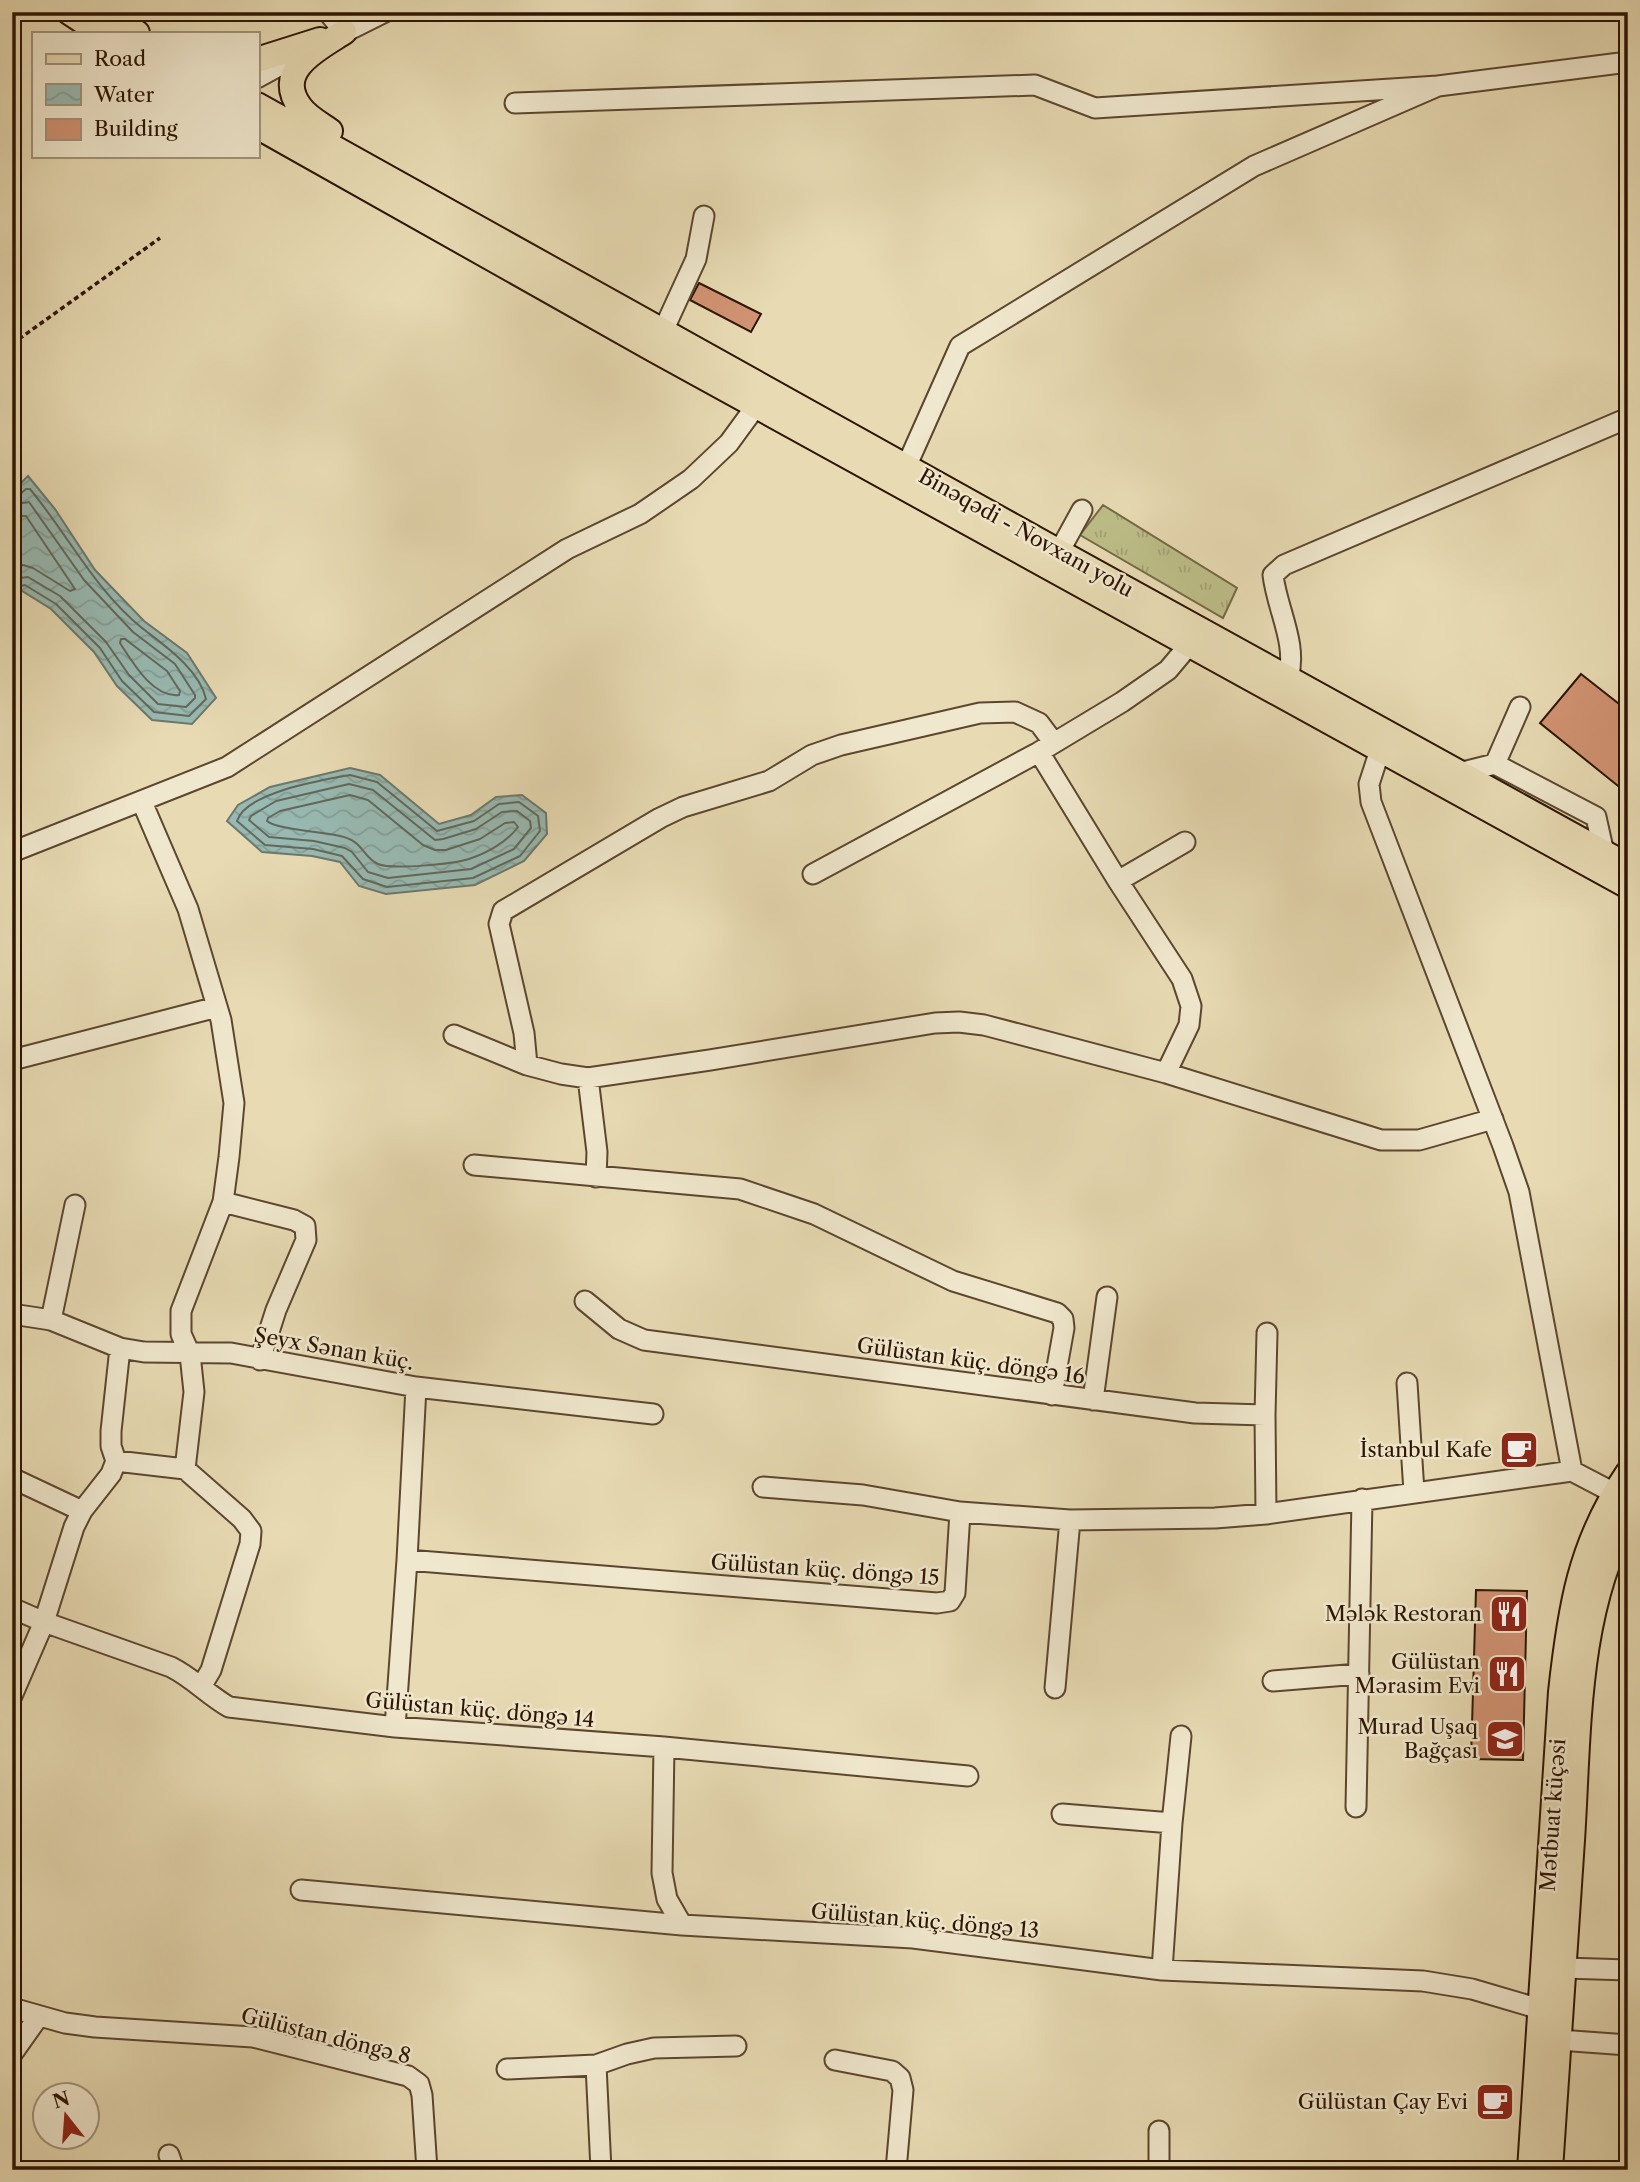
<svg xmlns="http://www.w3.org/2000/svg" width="1640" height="2182" viewBox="0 0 1640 2182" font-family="'Libre Caslon Text',serif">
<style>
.grass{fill:url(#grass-tufts);stroke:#756a46;stroke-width:2}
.water{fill:url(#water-waves);stroke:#6d786c;stroke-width:2}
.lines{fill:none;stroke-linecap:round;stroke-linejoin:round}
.shore{stroke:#62685a;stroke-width:2}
.building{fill:#d19373;stroke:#2d1502;stroke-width:2}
.minor-casing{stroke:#5c462e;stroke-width:23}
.major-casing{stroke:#2d1502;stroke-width:28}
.path{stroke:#2d1502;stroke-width:3.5;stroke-dasharray:5 3.5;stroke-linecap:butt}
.minor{stroke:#f0e8ce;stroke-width:19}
.major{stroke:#e8dbb4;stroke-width:24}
.labels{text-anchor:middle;stroke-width:5;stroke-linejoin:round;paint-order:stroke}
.street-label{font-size:21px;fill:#2d1502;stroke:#f0e8ce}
.poi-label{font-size:21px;fill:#2d1502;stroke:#f0e8ce;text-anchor:end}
</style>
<defs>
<pattern id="grass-tufts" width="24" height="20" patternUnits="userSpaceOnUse" patternTransform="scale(1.75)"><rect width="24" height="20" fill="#bdbe89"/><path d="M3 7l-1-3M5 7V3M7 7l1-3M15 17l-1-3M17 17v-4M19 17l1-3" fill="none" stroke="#a3a275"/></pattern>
<pattern id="water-waves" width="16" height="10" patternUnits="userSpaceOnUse" patternTransform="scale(1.75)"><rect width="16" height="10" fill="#98bab3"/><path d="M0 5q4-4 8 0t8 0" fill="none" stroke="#839f98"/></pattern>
</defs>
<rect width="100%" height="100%" fill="#e8dbb4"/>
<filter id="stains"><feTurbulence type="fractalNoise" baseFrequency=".00286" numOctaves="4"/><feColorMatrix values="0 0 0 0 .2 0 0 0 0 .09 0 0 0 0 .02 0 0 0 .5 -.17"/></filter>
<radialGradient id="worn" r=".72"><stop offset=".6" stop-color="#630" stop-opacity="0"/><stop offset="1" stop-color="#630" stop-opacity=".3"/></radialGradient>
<path class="grass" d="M1103,505L1237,588L1223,618L1080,535Z"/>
<path class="water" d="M28,476L55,509L95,570L144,621L187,653L216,698L192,724L152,720L117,686L94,652L51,609L22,591L12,596V492Z
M350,768L380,775L439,824L471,815L496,797L522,795L546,813L547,834L524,861L475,885L386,894L359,886L340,862L312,856L262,852L227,821L238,805L270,787Z"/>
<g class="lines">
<path class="shore" d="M12,496L19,495L26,489H30C68,535 95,590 142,628C165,646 199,669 206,699L189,716L154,712L122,681L100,648L56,604L25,585L12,588
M12,505L29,502L84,580L133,632L175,664L195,695V698L186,707L158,704L129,675L106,642L60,596L28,577L12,579
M12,516H26L75,589L70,591L33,568L23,565L12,567
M121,639H125L167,671L180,691L179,695C153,698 133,663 120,643Z
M350,775L377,782L437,831L474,821L499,804L519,802L538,816L540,831L520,856L473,878L387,887L363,879L342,856L313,849L265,845L237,821C246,792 323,780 350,775Z
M349,784L373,790L435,840L443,839L476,829L502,812L517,811L530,821L531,828L514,849L471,869L388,878L368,872L352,852L345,848L314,841L269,837L249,820L251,816L276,801Z
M350,795L368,800L423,845L435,850H446L480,839L505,823L514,822L518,827C507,842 487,853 469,859C453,864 392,870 378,864C362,857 364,841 340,836C325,832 275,829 267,821L268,818L280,811Z"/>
</g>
<path class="building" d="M699,283L761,314L751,332L690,300Z
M1581,674L1628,711V794L1540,723Z
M1476,1590L1527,1591L1523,1760L1471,1759Z"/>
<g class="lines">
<g class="minor-casing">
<path id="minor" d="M328,12L344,32
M333,38L385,12
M257,78L303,53
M515,103L1035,85L1095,108L1438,86
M663,331L696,259L704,216
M906,467L960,346L1254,166L1438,86L1628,62
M1059,552L1082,510
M1288,679C1298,643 1277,610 1273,575L1284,565L1628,418
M1380,750L1369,784L1371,802L1503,1146L1519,1192L1572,1471
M1039,752L1118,881L1182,979L1191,1006L1189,1025L1166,1073
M1495,764L1520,707
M1459,773L1495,764L1596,817L1604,853
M142,802L188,909L221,1020L234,1103L229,1157L223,1202L181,1311V1334L190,1354L194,1392L185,1469L242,1519L251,1531L250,1544L211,1670L201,1687
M12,852L227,767L567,549L640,514L691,479L729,443L756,406
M813,874L1039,752L1122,702L1168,670L1189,645
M1118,881L1185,842
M454,1035L527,1065L561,1074L588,1078L710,1060L935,1023L959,1022L984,1025L1166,1073L1381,1140H1419L1493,1119
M12,1060L217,1007
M527,1065L524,1033L499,924L503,911L660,818L683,807L769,781L812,755L841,745L980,713L1015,712L1039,723L1054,743
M588,1078L597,1152L596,1177
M474,1165L740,1189L814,1214L953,1281L1057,1313L1063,1319L1064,1328L1052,1395
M223,1202L294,1220L305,1226L306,1240L276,1310L260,1360
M585,1301L619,1329L644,1340L1195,1413L1265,1415L1266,1514
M12,1314L51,1320L120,1348L144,1352L231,1353L416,1387L653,1414
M51,1320L75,1205
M1407,1383L1414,1492
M1093,1400L1107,1297
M1265,1415L1267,1333
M116,1461L185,1469
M12,1478L82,1511
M763,1487L863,1495L960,1512
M407,1560L937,1603L950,1601L955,1593L960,1512L1070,1520L1215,1518L1266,1514L1572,1471L1614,1493
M12,1608L44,1622L171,1667C193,1678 208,1695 229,1707L395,1727L664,1747L968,1776
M1273,1681L1359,1674
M1055,1688L1070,1520
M12,1696L44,1622L74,1527L82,1511L111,1474L116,1461L111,1446V1431L120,1348
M395,1727L407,1560L416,1387
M664,1747L662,1873L667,1899L682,1925
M1356,1807L1362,1499
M1062,1814L1172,1823
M301,1890L682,1925L913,1938L1162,1970L1423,1981L1472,1989L1540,2009
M1564,1968L1628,1970
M1162,1970L1172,1823L1181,1736
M12,2008L65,2023L95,2027L253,2037L408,2076L419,2084L422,2095L427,2170
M1559,2040L1628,2045
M12,2054L39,2016
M835,2060L892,2071L900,2078L903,2090L896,2170
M596,2065L601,2170
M507,2069L596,2065L627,2054L654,2048L736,2046
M1159,2131V2170
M169,2155L174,2170"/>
</g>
<g class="major-casing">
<path id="major" d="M69,12L101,33
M105,12L137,33
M257,60L320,40
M257,105L1059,552L1628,866
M257,126L653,349L1628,886
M330,131C320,124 307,117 300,107C273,70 319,48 344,32
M1530,2170L1561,1692C1570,1609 1580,1543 1628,1473
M1550,2170C1558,2060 1565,1950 1572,1840C1579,1733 1575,1614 1628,1517"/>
</g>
<path class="path" d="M12,344L160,238"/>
<use href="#minor" class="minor"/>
<use href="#major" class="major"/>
</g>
<defs>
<g id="cafe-square" transform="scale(2.0125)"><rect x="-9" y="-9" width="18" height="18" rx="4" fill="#8f2418" stroke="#f0e8ce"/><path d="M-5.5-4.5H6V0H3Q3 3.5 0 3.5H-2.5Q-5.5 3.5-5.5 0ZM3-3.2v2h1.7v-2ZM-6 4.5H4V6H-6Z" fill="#fff"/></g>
<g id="restaurant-square" transform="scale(2.0125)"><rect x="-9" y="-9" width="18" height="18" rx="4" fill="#8f2418" stroke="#f0e8ce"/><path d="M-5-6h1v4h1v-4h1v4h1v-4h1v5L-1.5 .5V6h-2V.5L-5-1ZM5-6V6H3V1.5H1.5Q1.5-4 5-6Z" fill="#fff"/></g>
<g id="school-square" transform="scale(2.0125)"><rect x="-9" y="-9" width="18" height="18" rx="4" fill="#8f2418" stroke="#f0e8ce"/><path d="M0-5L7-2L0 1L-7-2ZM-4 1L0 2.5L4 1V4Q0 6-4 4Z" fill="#fff"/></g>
</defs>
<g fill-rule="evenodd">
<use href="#cafe-square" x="1519" y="1450"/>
<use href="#restaurant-square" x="1509" y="1614"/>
<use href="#restaurant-square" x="1507" y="1674"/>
<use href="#school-square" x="1505" y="1739"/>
<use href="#cafe-square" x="1495" y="2102"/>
</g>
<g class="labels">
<g class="street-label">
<text transform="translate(1026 533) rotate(29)" y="7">Binəqədi - Novxanı yolu</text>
<text transform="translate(334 1349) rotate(10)" y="7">Şeyx Sənan küç.</text>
<text transform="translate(971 1361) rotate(8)" y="7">Gülüstan küç. döngə 16</text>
<text transform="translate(825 1570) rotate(4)" y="7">Gülüstan küç. döngə 15</text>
<text transform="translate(480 1710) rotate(5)" y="7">Gülüstan küç. döngə 14</text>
<text transform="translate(1553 1815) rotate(-86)" y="7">Mətbuat küçəsi</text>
<text transform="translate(925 1921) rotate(5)" y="7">Gülüstan küç. döngə 13</text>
<text transform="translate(326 2036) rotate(14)" y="7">Gülüstan döngə 8</text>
</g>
<g class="poi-label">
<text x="1492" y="1457">İstanbul Kafe</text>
<text x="1482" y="1621">Mələk Restoran</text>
<text x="1480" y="1669">Gülüstan<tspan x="1480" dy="24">Mərasim Evi</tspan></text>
<text x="1478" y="1734">Murad Uşaq<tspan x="1478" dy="24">Bağçası</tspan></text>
<text x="1468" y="2109">Gülüstan Çay Evi</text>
</g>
</g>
<rect width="1640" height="2182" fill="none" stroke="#e8dbb4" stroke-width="42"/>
<rect x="14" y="14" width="1612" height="2154" fill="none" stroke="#2d1502" stroke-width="3.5"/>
<rect x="21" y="21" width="1598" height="2140" fill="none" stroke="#2d1502" stroke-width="2"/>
<rect x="32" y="32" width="228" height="126" fill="#f0e8ce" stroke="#a2947c" stroke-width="2"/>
<rect x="46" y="54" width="35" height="10" fill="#e8dbb4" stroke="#a2947c" stroke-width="2"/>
<text x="94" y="66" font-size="21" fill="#2d1502">Road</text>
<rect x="46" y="84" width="35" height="21" fill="url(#water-waves)" stroke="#a2947c" stroke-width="2"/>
<text x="94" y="102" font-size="21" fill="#2d1502">Water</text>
<rect x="46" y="119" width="35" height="21" fill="#d19373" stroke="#a2947c" stroke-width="2"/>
<text x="94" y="136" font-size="21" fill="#2d1502">Building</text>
<g transform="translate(66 2116) rotate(343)"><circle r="33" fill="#f0e8ce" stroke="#a2947c" stroke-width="2"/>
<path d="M0-5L12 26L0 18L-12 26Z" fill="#8f2418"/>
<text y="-10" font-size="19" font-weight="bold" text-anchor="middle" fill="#2d1502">N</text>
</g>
<rect width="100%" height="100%" filter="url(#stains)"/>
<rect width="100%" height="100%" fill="url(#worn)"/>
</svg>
